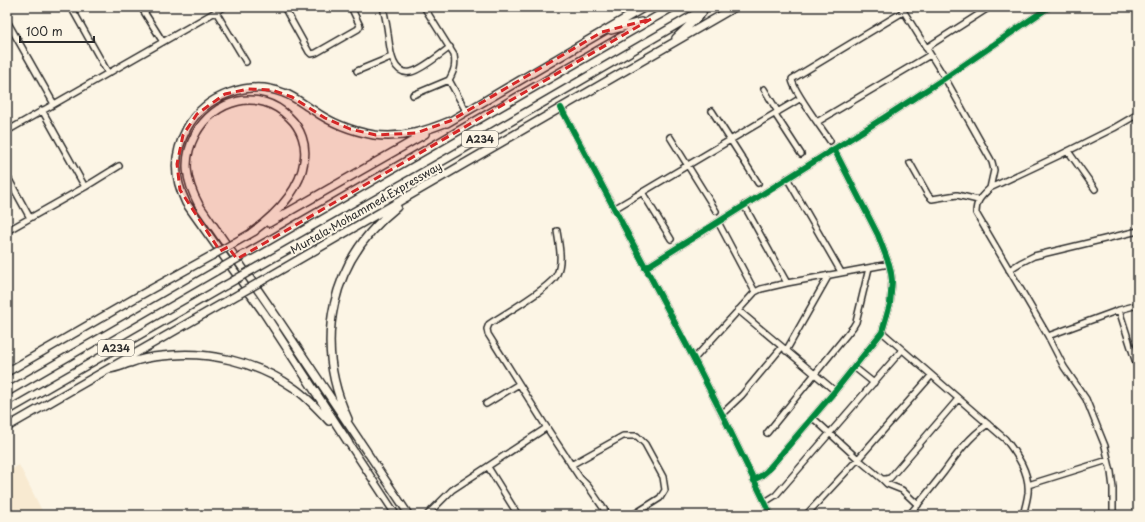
<svg xmlns="http://www.w3.org/2000/svg" width="1145" height="522" viewBox="0 0 1145 522" font-family="'Playpen Sans',sans-serif">
<style>
.built{fill:#f8ead1}
.lines{fill:none;stroke-linecap:round;stroke-linejoin:round}
.minor-casing{stroke:#2b2b2b;stroke-width:8}
.major-casing{stroke:#2b2b2b;stroke-width:9}
.highway-casing{stroke:#2b2b2b;stroke-width:10}
.minor{stroke:#fcf5e5;stroke-width:5}
.major{stroke:#fcf5e5;stroke-width:6}
.highway{stroke:#fcf5e5;stroke-width:7}
.highway-bridge-casing{stroke:#2b2b2b;stroke-width:10;stroke-linecap:butt}
.highway-bridge{stroke:#fcf5e5;stroke-width:7}
.cycleway-casing{stroke:#fcf5e5;stroke-width:8}
.cycleway{stroke:#00873e;stroke-width:6}
.marked{fill:#d62828;fill-opacity:0.2;stroke:#d62828;stroke-width:3;stroke-dasharray:8 5;stroke-linejoin:round}
.labels{text-anchor:middle;stroke-width:4;stroke-linejoin:round;paint-order:stroke}
.shield{fill:#fcf5e5;stroke:#6a6863;stroke-width:1}
.shield-label{font-size:10px;font-weight:bold;fill:#2b2b2b}
.street-label{font-size:11px;fill:#2b2b2b;stroke:#fcf5e5}
</style>
<rect width="100%" height="100%" fill="#fcf5e5"/>
<filter id="ink" filterUnits="userSpaceOnUse"><feTurbulence type="fractalNoise" baseFrequency=".025" numOctaves="2"/><feDisplacementMap in="SourceGraphic" scale="8" xChannelSelector="R" yChannelSelector="G"/><feConvolveMatrix kernelMatrix="1 2 1 2 8 2 1 2 1" color-interpolation-filters="sRGB"/></filter>
<g filter="url(#ink)">
<path class="built" d="M19,465L44,515H7V472Z"/>
<g class="lines">
<g class="minor-casing">
<path id="minor" d="M71,7L108,73
M141,7L163,42
M284,7L309,52L311,54L316,53L358,29L360,26L351,7
M383,7C385,16 387,25 388,34C390,47 391,76 411,72C421,70 441,54 450,47
M424,7L454,55C456,65 454,71 449,80L466,111
M901,7L945,78L992,162L994,170L990,188L1058,156L1114,128L1138,114
M216,12L246,62
M7,21L54,104
M926,48L990,7
M357,71L391,57
M764,89L778,112
M413,95L449,80
M561,108L694,359L722,414L771,515
M42,110L85,187
M712,111L758,183
M775,114L801,154
M817,122L930,55
M7,131L224,7
M670,137L716,211
M830,141C823,130 792,89 792,79L903,12
M1068,151L1095,189
M910,163L928,195L932,199L957,195L978,200
M7,176L30,218
M787,178L841,272
M990,188C982,196 976,200 976,213L1048,336L1119,310L1138,305
M642,192L671,239
M744,205L787,283
M614,209L801,98
M718,222L755,292
M7,231L85,187L119,166
M557,231C559,245 563,261 557,274C552,287 503,315 489,324L487,329L488,334L545,425L580,478L588,486L608,515
M645,268L885,117L945,78L1049,7
M1009,270L1020,263L1034,256L1138,231
M738,310L835,391
M1119,310L1137,366L1138,367
M882,332L1005,439C1017,454 1030,473 1028,493C1027,501 1025,508 1023,515
M1048,336L1064,367L1086,399L1105,446L1111,472L1113,488V515
M786,351L829,275
M694,359L755,292L761,289L787,283L889,264
M854,367L874,383
M486,404L519,384
M722,414L742,395L782,347
M813,418L858,459L882,479H886L890,478L958,399
M767,433L853,327L856,322L869,268
M571,465L623,436H637L645,444L663,477L665,490L660,498L633,515
M488,467L518,515
M882,479L887,484L902,490L918,505
M753,480L761,476L767,471L835,391L882,332L890,304L892,281L891,273L889,264L878,235L834,149
M1028,485L1108,460
M765,502L776,495L902,350
M427,515L452,490L546,428
M806,515L858,459L931,376
M909,515C921,501 933,486 944,472C957,454 969,437 988,424"/>
</g>
<g class="major-casing">
<path id="major" d="M348,442L396,515
M367,452L409,515"/>
</g>
<g class="highway-casing">
<path id="highway" d="M611,30L641,22
M676,38L702,13
M447,123L645,7
M269,223L425,134
M251,233C274,216 300,192 304,161C307,145 301,128 289,117C259,87 214,99 195,135C182,160 186,181 199,205L278,319L367,452
M234,243L255,231
M242,256L673,7
M252,270L453,155L707,7
M260,282L735,7
M109,369C117,368 123,365 130,363C140,359 151,357 162,356C207,350 257,362 294,388C307,397 318,409 329,421
M7,372L137,297L211,256
M7,392L216,271
M7,411L226,285
M348,419C313,343 330,260 397,207
M7,427L239,294
M348,442L264,313L186,203C173,176 173,155 187,128C205,95 250,79 284,93C295,97 303,104 313,110C331,123 352,131 374,135C401,139 426,131 450,121"/>
</g>
<use href="#minor" class="minor"/>
<use href="#major" class="major"/>
<use href="#highway" class="highway"/>
<g class="highway-bridge-casing">
<path id="highway-bridge" d="M211,256L234,243
M216,271L242,256
M226,285L252,270
M239,294L260,282"/>
</g>
<use href="#highway-bridge" class="highway-bridge"/>
<g class="cycleway-casing">
<path id="cycleway" d="M561,108L694,359L722,414L771,515
M645,268L885,117L945,78L1049,7
M753,480L761,476L767,471L835,391L882,332L890,304L892,281L891,273L889,264L878,235L834,149"/>
</g>
<use href="#cycleway" class="cycleway"/>
</g>
</g>
<path class="marked" d="M651,19L237,259L228,247L220,251L180,190L177,164L183,135L197,114L225,94L248,89L272,90L292,97L325,118L350,129L376,135L416,133L450,121L602,32Z"/>
<g class="labels">
<g class="shield">
<rect x="462" y="131" width="36" height="16" rx="3"/>
<rect x="98" y="340" width="36" height="16" rx="3"/>
</g>
<g class="shield-label">
<text x="480" y="143">A234</text>
<text x="116" y="352">A234</text>
</g>
<g class="street-label">
<text transform="translate(366 208) rotate(-30)" y="4">Murtala Mohammed Expressway</text>
</g>
</g>
<rect width="1145" height="522" fill="none" stroke="#fcf5e5" stroke-width="24"/>
<rect x="12" y="12" width="1121" height="498" fill="none" stroke="#2b2b2b" stroke-width="1.5" filter="url(#ink)"/>
<path d="M20 36v6h74v-6" fill="none" stroke="#2b2b2b" stroke-width="2"/>
<text x="26" y="36" font-size="12" fill="#2b2b2b" stroke="#fcf5e5" stroke-width="3" paint-order="stroke">100 m</text>
</svg>
